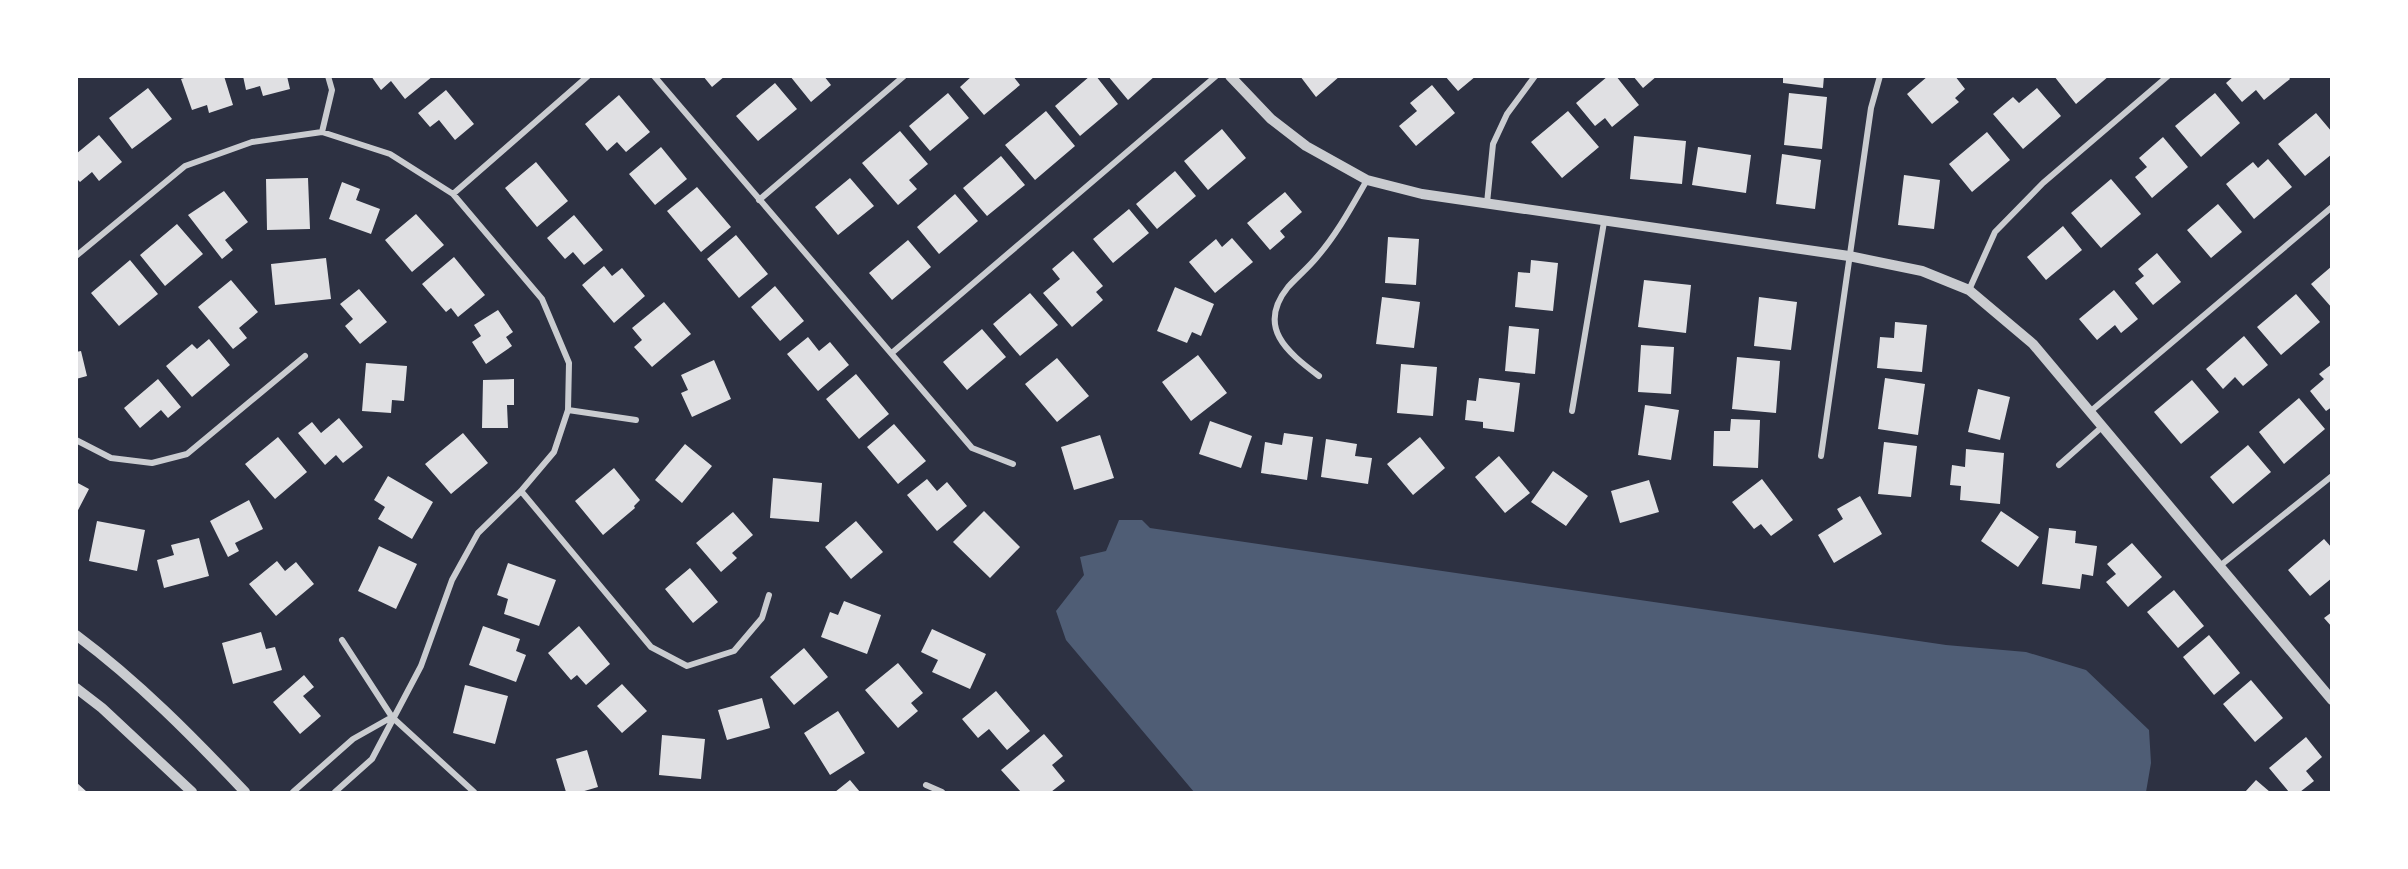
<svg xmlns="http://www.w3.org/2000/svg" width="2408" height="869" viewBox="0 0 2408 869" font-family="Roboto,sans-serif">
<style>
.water{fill:#4f5d75}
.building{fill:#e0e0e3}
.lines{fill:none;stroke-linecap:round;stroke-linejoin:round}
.minor{stroke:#caccd0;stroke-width:6}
.tertiary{stroke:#caccd0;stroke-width:10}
</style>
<rect width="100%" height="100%" fill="#2d3142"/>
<path class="water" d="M1119,520H1142L1150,528L1946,645L2026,652L2086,670L2149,730L2151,763L2146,792H1194L1066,640L1056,611L1084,575L1080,557L1106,551Z"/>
<path class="building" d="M190,76H224L233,105L209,113L207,105L192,110L181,79Z
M243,76H287L290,89L263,96L260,86L246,90Z
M371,76H433L405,99L391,81L381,90Z
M703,76H725L712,87Z
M790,76H824L831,85L811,102Z
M972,76H1013L1020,85L984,115L960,87Z
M1090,76H1096L1118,104L1080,136L1055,106Z
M1108,76H1155L1128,100Z
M1300,76H1340L1316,97Z
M1445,76H1476L1458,91Z
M1608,76H1616L1639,105L1612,127L1605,118L1595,126L1576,103Z
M1633,76H1657L1643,88Z
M1783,76H1824L1823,88L1783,83Z
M1928,76H1955L1965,89L1955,98L1959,102L1932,124L1907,94Z
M2054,76H2109L2076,104Z
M2234,76H2288L2290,79L2264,100L2256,90L2242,102L2226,83Z
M775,83L797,109L758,141L736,116Z
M1432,85L1455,113L1416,146L1399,126L1417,111L1410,103Z
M148,88L172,119L132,149L109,118Z
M2037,88L2061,116L2023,149L1993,114L2013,97L2019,103Z
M446,90L474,124L455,140L439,120L430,127L418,113Z
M948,93L969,118L930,151L909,126Z
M1789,93L1827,97L1822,149L1784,145Z
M2215,93L2240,123L2201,157L2175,126Z
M619,95L650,132L626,152L617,142L607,151L585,124Z
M1046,111L1075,146L1035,180L1005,145Z
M1568,111L1599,147L1562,178L1531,142Z
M2316,113L2332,132V154L2305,176L2278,144Z
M1222,129L1246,158L1208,190L1184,161Z
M900,131L928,164L909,180L917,189L898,205L862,163Z
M1987,132L2010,160L1972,192L1949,164Z
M99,135L122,162L99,181L92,172L80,182L76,178V154Z
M1634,136L1686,141L1682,184L1630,179Z
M2163,137L2188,167L2152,198L2135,177L2147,167L2139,158Z
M661,147L687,179L655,205L629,174Z
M1698,147L1751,155L1746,193L1692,185Z
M1782,154L1821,160L1815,209L1776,204Z
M1001,156L1025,185L987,216L963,188Z
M2268,159L2292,187L2254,219L2226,184L2253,162L2258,168Z
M536,162L568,201L537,227L505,188Z
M1175,171L1196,196L1157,229L1136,204Z
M1904,175L1940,180L1934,229L1898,225Z
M308,178L310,229L267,230L266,179Z
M850,178L874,206L838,235L815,207Z
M2111,179L2141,214L2101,248L2071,213Z
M342,182L360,189L356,200L380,209L371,234L329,219Z
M697,187L731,227L701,252L667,211Z
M224,191L248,222L225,240L233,250L222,259L188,215Z
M1285,192L1302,212L1280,231L1285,237L1270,250L1247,223Z
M955,194L978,221L939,254L917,227Z
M2218,204L2242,232L2211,258L2187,230Z
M1129,209L1149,233L1113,263L1093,239Z
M416,214L444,245L412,272L385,240Z
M574,215L603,250L584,265L573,252L565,259L547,238Z
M177,224L203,254L165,286L140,255Z
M2063,226L2082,250L2046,280L2027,257Z
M736,235L768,274L739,298L707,259Z
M1388,237L1419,239L1416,285L1385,283Z
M1232,238L1253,262L1215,293L1189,262L1216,239L1222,247Z
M908,240L931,267L892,300L869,273Z
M1073,251L1103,286L1096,292L1103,300L1072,327L1043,293L1060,279L1052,269Z
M2157,253L2181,282L2153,305L2135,283L2144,276L2138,269Z
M454,257L485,295L458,317L451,308L446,312L422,284Z
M326,258L331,299L275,305L271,264Z
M130,260L158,294L119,326L91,293Z
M1531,260L1558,263L1553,311L1515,307L1518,272L1530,273Z
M604,266L612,276L622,268L645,296L614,323L582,285Z
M2332,266V308L2311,284Z
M231,280L258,312L239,328L247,338L233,349L198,307Z
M1644,280L1691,285L1686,333L1638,327Z
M775,286L804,321L780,341L751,307Z
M1175,287L1214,304L1201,336L1192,332L1187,343L1157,331Z
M359,289L387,322L360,344L345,326L353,319L340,304Z
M2114,290L2138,319L2121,333L2115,325L2097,340L2079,319Z
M1030,293L1058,325L1020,356L993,324Z
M2296,294L2320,322L2281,355L2257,327Z
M1382,297L1420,302L1414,348L1376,344Z
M1759,297L1797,302L1791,350L1754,346Z
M664,302L691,334L652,367L634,347L642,340L632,328Z
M498,310L513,332L506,337L512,346L486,364L472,342L481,336L474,325Z
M1895,322L1927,325L1922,372L1877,368L1880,337L1894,338Z
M1509,326L1539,329L1535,374L1505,371Z
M982,329L1006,357L967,390L943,362Z
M2244,336L2268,365L2243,386L2235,377L2223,389L2206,369Z
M808,337L819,351L830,342L849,365L818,391L787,354Z
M209,339L230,365L192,397L166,366L192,344L197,349Z
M1641,345L1674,347L1671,394L1638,392Z
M81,351L87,376L76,379V352Z
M1198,355L1227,393L1191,421L1162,382Z
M1737,357L1780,361L1776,413L1732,409Z
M1057,358L1089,396L1057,422L1025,384Z
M714,360L731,399L692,417L681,393L688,390L681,375Z
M366,363L407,366L404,401L392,400L391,413L362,411Z
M1401,364L1437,367L1433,416L1397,413Z
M2332,364V407L2326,411L2310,391L2324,379L2319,374Z
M856,374L889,414L859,439L826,399Z
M1479,378L1520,383L1514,432L1483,428V422L1465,420L1467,400L1476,401Z
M1885,378L1925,384L1918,435L1878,429Z
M158,379L181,407L168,418L161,410L140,428L124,408Z
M514,379V405H507L508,428H482L483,380Z
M2192,380L2219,412L2181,444L2154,412Z
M1978,389L2010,397L2000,440L1968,432Z
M2299,398L2325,429L2284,464L2259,432Z
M1645,405L1679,410L1671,460L1638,455Z
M339,418L363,447L343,463L336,455L325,465L298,433L312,422L321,433Z
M1731,419L1760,420L1758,468L1713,466L1714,431H1730Z
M1210,421L1252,436L1241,468L1199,454Z
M894,424L926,461L898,484L867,447Z
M463,433L488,463L451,494L425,464Z
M1284,433L1313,437L1307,480L1261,473L1265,442L1282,445Z
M1100,435L1114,478L1074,490L1061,447Z
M278,437L307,472L275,499L245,464Z
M1420,437L1445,468L1413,495L1387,464Z
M1326,439L1357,444L1355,456L1372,458L1368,484L1321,477Z
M1884,442L1917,446L1911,497L1878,494Z
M685,444L712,466L682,503L655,480Z
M2248,445L2271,472L2233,504L2210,477Z
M1966,449L2004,453L2000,504L1960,500L1961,486L1950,485L1952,465L1965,467Z
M1499,456L1530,493L1505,513L1475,477Z
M614,468L640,500L634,506L635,508L603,535L575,501Z
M1553,471L1588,496L1566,526L1531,502Z
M388,476L433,502L412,539L378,519L385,507L374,500Z
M773,478L822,483L819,522L770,518Z
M927,479L937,491L947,482L967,506L937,531L907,495Z
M1762,479L1793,520L1771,536L1761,524L1754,529L1732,502Z
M1649,480L1659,512L1620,523L1611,491Z
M76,482L89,489L76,514Z
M1860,496L1882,534L1834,563L1818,535L1843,519L1837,509Z
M249,500L263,529L235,543L239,551L228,557L210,521Z
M984,511L1020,547L990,578L953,542Z
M2001,511L2039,537L2018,567L1981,541Z
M733,512L753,535L732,553L737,558L721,572L696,543Z
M97,521L145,530L137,571L89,561Z
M856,521L883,552L851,579L825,547Z
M2049,528L2076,531L2075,543L2097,546L2093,576L2082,574L2080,589L2042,584Z
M199,538L209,576L164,588L157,560L174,555L171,545Z
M2324,539L2332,548V578L2310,596L2288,570Z
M2132,543L2162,577L2128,607L2106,582L2116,574L2107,564Z
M379,546L417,564L396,609L358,591Z
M277,561L285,571L296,562L314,584L276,616L249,584Z
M508,563L556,580L539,626L504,614L508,599L497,595Z
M690,568L718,602L693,623L665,589Z
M2174,590L2204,626L2178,648L2147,612Z
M844,601L881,615L867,654L821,637L830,612L838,615Z
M2332,612V627L2324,618Z
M483,626L520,639L516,651L526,655L516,682L469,665Z
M579,626L610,664L586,685L577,675L571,680L548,653Z
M932,629L986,654L970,689L932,672L938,660L921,652Z
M261,632L266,649L275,647L282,670L233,684L222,643Z
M2209,635L2240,673L2214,695L2183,657Z
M804,648L828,677L794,705L770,677Z
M898,663L923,693L911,703L918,711L898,728L865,690Z
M304,675L314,687L303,696L321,716L300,734L273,702Z
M2251,680L2283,718L2255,742L2223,704Z
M622,684L647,711L622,733L597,706Z
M465,685L508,696L495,744L453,733Z
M996,691L1030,731L1007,750L989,729L978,738L962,719Z
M762,698L770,728L727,740L718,710Z
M838,711L865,753L830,775L804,733Z
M1044,734L1063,756L1052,765L1065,781L1051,792H1021L1001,770Z
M662,735L705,739L701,779L659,775Z
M2306,737L2322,757L2306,771L2314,781L2300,792H2289L2269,768Z
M587,750L598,787L581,792H566L556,759Z
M850,780L860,792H835Z
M2256,780L2270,792H2245Z
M76,782L87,792H76Z"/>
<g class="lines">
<path class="minor" d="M654,76L972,448L1013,464
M322,132L332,90L328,76
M453,194L588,76
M759,200L904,76
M1487,203L1493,144L1507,114L1535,76
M76,256L185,166L252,142L322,132L390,154L453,194L542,299L569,363L568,410L554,452L521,491L478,533L452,580L421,666L372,759L335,792
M1969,290L1995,232L2043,183L2168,76
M893,352L1216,76
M1319,376C1287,352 1256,327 1288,287C1297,277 1308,268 1317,257C1337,234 1352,206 1367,180
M568,410L636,420
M1572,411L1604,222
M2091,411L2332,207
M76,440L111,458L152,463L187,454L305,356
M1821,456L1871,108L1880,76
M2059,465L2103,426
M521,491L651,647L687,666L734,651L762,618L769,595
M2221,565L2332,476
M342,640L392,717L474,792
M926,785L942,792
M293,792L353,739L392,717"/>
<path class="tertiary" d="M1230,76L1271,119L1306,146L1367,180L1422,194L1849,256L1922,271L1969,290L2033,344L2332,700
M76,635C139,682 192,736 245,792
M76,688L102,708L192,792"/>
</g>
<rect width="2408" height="869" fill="none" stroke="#ffffff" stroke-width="156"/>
</svg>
